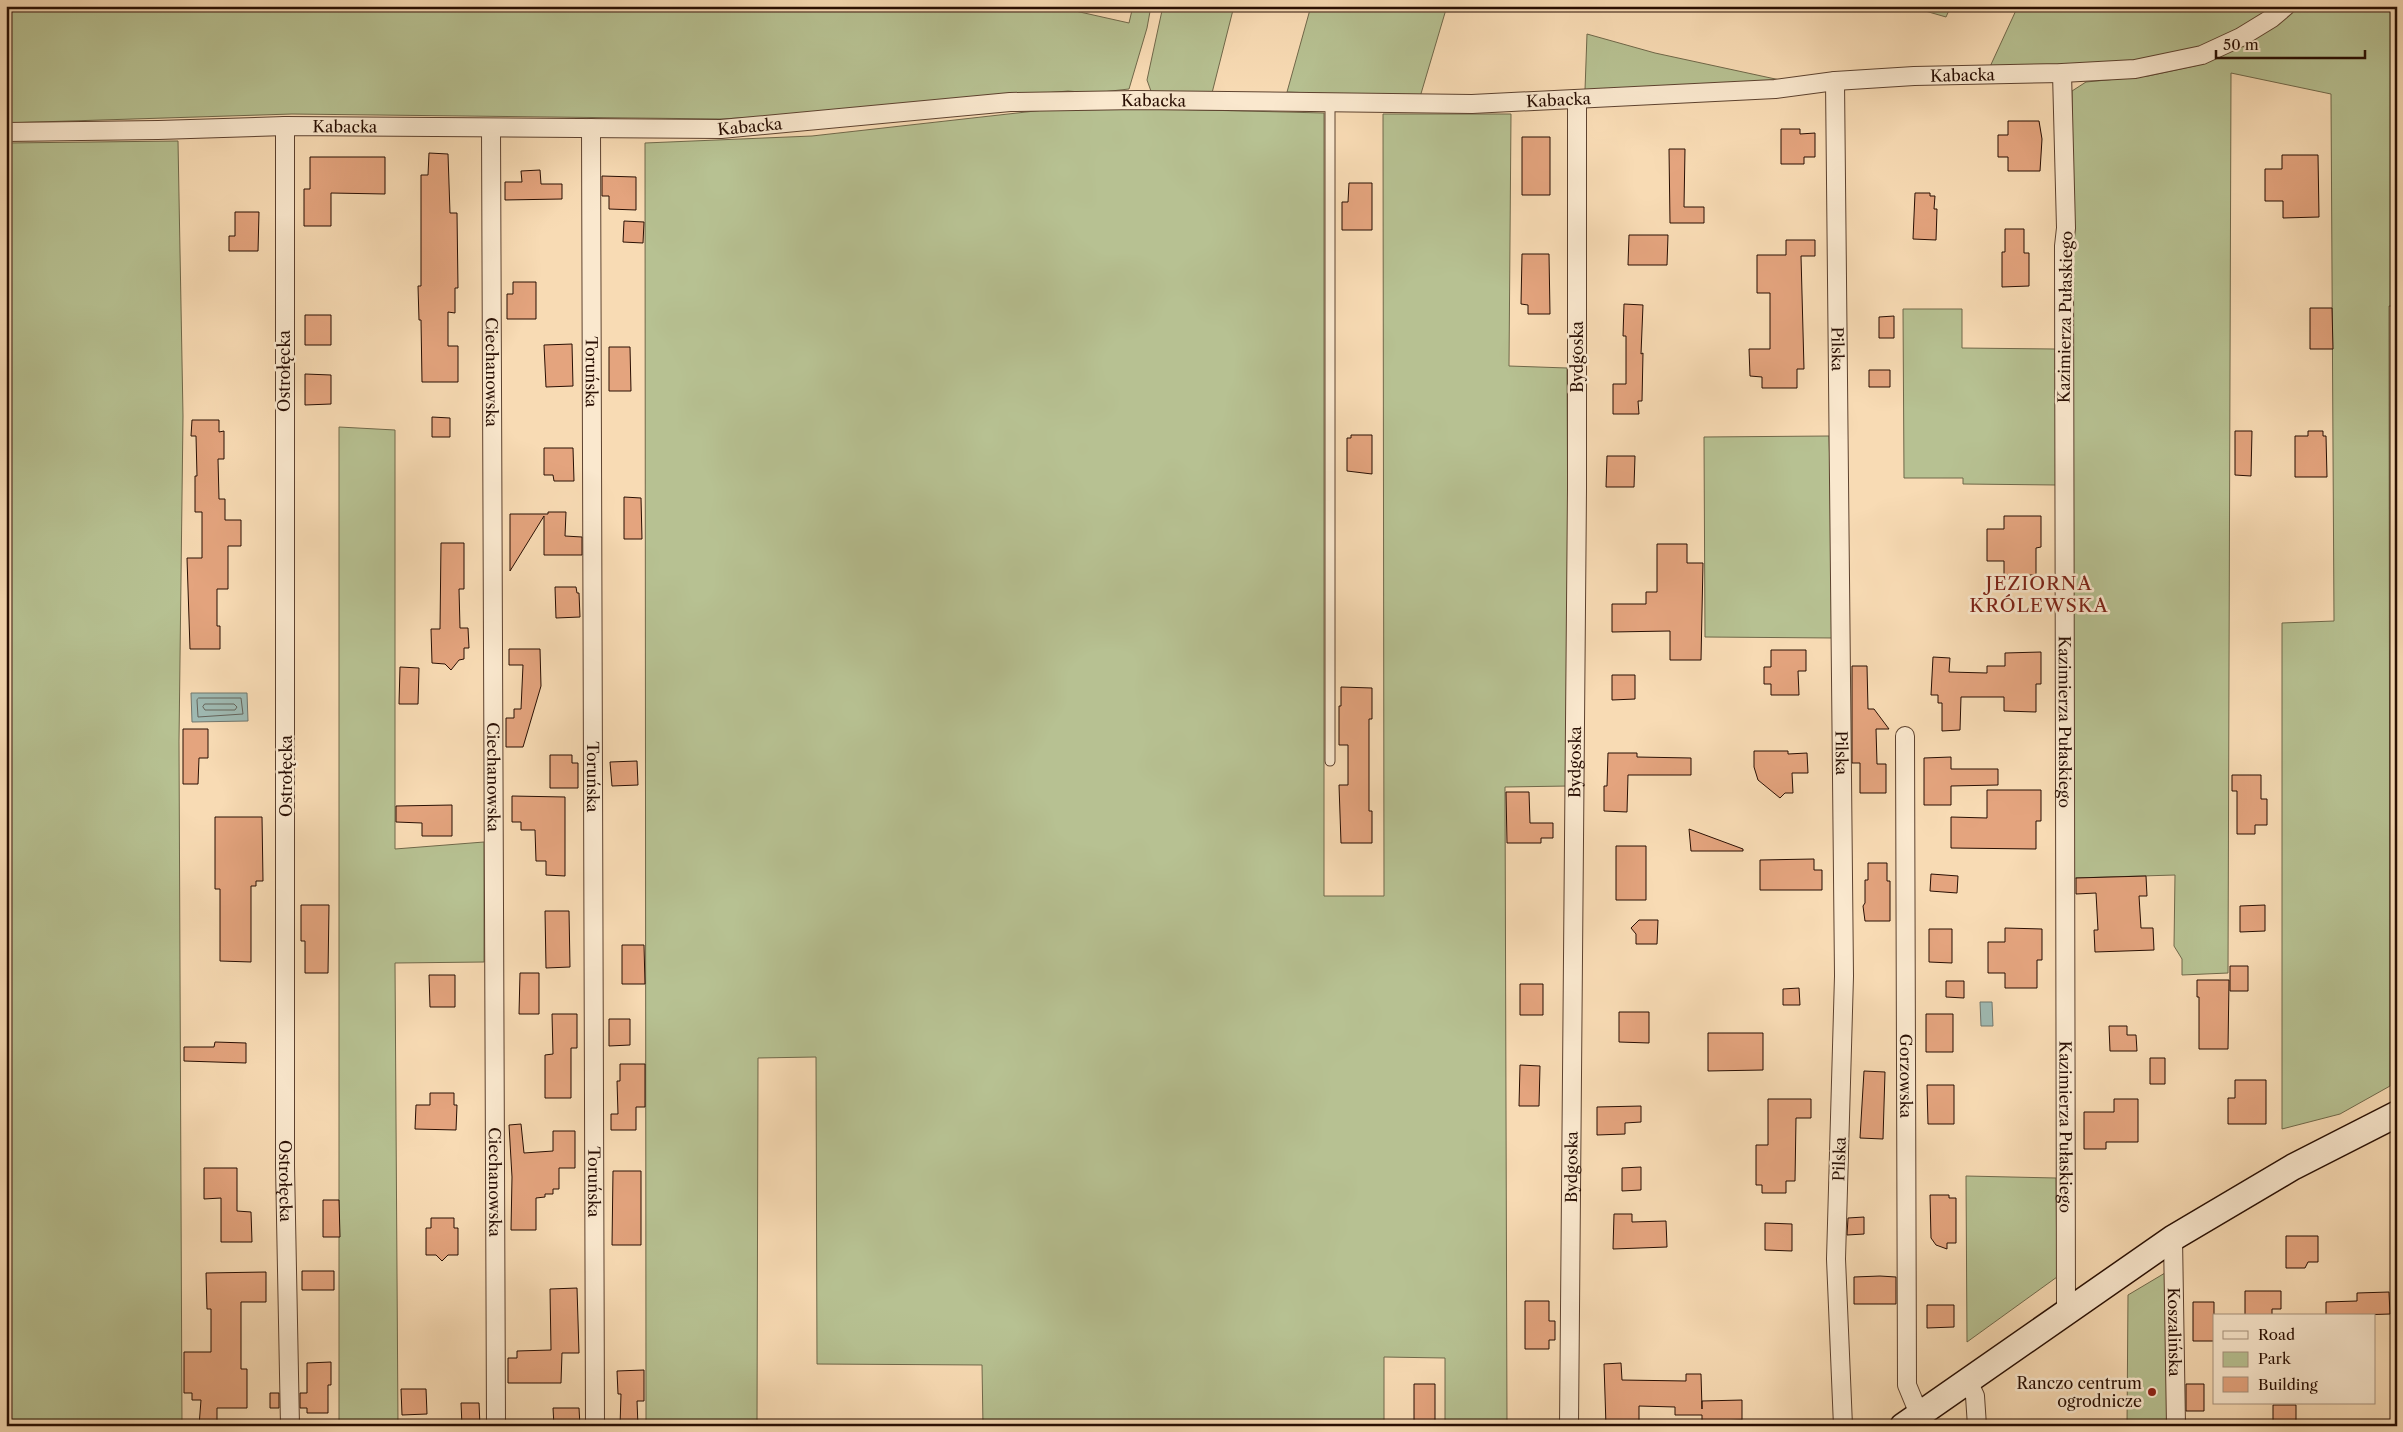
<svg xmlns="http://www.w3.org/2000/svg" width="2403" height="1432" viewBox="0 0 2403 1432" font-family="'Libre Caslon Text',serif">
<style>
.green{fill:#b7c192;stroke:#70684a}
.water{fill:#9fbab3;stroke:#70766d}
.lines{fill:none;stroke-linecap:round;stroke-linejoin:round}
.shore{stroke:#64645b;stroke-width:1}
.building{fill:#e4a47e;stroke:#290f03}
.lane-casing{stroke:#5d422f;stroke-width:11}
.street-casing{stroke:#5d422f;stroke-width:20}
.secondary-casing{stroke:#290f03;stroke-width:28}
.lane{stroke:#fae8ce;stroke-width:9}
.street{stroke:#fae8ce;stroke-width:18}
.secondary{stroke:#fae8ce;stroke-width:25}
.poi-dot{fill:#8f2418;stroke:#fae8ce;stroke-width:2}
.labels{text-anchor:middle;stroke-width:5;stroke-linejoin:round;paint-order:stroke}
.street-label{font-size:16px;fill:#290f03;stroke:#fae8ce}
.poi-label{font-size:16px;fill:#290f03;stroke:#fae8ce;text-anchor:end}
.quarter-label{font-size:19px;letter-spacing:1px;fill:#7a1f14;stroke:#fae8ce}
</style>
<rect width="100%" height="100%" fill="#f8dbb4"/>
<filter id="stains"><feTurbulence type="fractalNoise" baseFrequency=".004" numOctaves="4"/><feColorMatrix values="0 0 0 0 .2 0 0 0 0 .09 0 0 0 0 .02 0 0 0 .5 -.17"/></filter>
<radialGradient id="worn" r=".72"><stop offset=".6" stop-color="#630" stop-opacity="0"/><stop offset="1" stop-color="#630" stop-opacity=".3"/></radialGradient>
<path class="green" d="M23,6H1053L1129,23L1133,6H1151L1147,28L1129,89L1093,93L1068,91L791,115L721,119L292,114L6,123V10Z
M1163,6H1234L1212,93L1152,94L1147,80Z
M1311,6H1447L1420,97L1287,92Z
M1908,6H1951L1946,17Z
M2018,6H2275L2267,15L2187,54L2092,68L1988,71Z
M2298,6H2397V306H2389L2390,1086L2340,1114L2282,1129V623L2334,621L2331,94L2231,73L2228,973L2182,975V959L2174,946L2175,875L2074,878L2072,91L2086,82L2148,76L2199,65L2273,28Z
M1587,34L1655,53L1780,80L1585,90Z
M1162,109L1324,113V896H1384L1383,114H1511L1509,366L1567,368L1569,786L1505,787L1507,1426H1445V1358L1384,1357V1426H983L982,1365L817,1364L816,1057L758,1058L757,1426H646L645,143L812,136L1044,110Z
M178,141L183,416L179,741L182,1426H6V143Z
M1903,309H1962V348L2055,349L2056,485L1963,484V478H1904Z
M339,427L395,430V849L484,842V962L395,963L398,1426H339Z
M1829,436L1835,638L1705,637L1704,437Z
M1966,1176L2056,1178L2057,1277L1967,1342Z
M2170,1270V1426H2127L2128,1295Z"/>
<path class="water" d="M191,693H247L248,721L192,722Z
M1980,1002H1992L1993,1026H1981Z"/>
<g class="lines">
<path class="shore" d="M199,698H241L243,714L198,717L197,700Z
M205,704H234L237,707L235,710H205L203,707Z"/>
</g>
<path class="building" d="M2008,121H2039L2042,139L2040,171H2008V157H1998V135H2008Z
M1781,129H1800V134L1815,133V157H1804V164H1781Z
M1522,137H1550V195H1522Z
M1669,149H1685L1684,207H1704V223H1670Z
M429,153L448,154L450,213H457L458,288H455V313L448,312V346H458V382H422L421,320H419L418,286H421V175H428Z
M2282,155H2318L2319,217L2283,218V201H2265V169H2282Z
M310,157H385V194L331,193V226H304V189H310Z
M540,170L541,184H562V199L505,200V182H522L521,171Z
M602,176L636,177V210L609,209V196H602Z
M1349,183H1372V230H1342V202H1348Z
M1915,193H1930V196H1935L1934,209H1937L1936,240L1913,239Z
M235,212H259L258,251H229V236H235Z
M624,221L644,222L643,243L623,242Z
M2005,229H2024V253H2029V286L2002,287V252H2005Z
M1629,235H1668L1667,265H1628Z
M1786,240H1815V256H1801L1804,369H1797V388H1762V377L1750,376L1749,349H1770V293H1757V255H1786Z
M1522,254H1549L1550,314H1528V305L1521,304Z
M513,282H536V319H507V294H513Z
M1624,304L1643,305L1641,354L1643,353L1642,401H1638L1639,414H1613V384H1626V336H1623Z
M2310,308H2332L2333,349H2310Z
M305,315H331V345H305Z
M1894,316V338H1879V317Z
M572,344L573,386L546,387L544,345Z
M609,347H630L631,391H609Z
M1869,370H1890V387H1869Z
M305,374L331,375V404L305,405Z
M432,417L450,418V437H432Z
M192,420H219V432L224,431V459H218L219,499H225V520H241V546H228V589H217V626H220V649H190L187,558H202V512H195V476H197L196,436H191Z
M2235,431H2252L2251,476L2235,475Z
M2308,431H2323V436H2326L2327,477H2295V436H2308Z
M1351,435H1372V474L1347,471V438H1351Z
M544,448H573L574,481H554L553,475H544Z
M1607,456H1635L1634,487H1606Z
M624,497L641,498L642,539H624Z
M548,512H566L565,536L582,537V555H544V516L510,571V514H548Z
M2004,516H2041V547L2036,548V575H2004V561H1987V529H2004Z
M441,543H464V589H459L460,628H468L469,648H464V659L459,660L451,670L445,664L432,663L431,629H440Z
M1657,544H1687V563H1703L1701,660H1670V631L1612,632V604H1646V592H1657Z
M555,587H576L577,593H579L580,617L556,618Z
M509,649H540L541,686L523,747H506V718H514V709H521L523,665H509Z
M1771,650H1806V671H1798L1799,695H1771V684H1764V667H1771Z
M2041,652V684H2036V712L2004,711V697H1961L1960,730L1942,731V703H1938V695H1931L1933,657L1950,658L1949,672L1987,673V666H2005V653Z
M1852,666H1867L1868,709H1874L1889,729H1876L1877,764H1886V793H1860V763H1852Z
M400,667L419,668L418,704H399Z
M1612,675H1635V699L1612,700Z
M1341,687L1372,688V719H1369V811H1372V843H1341L1339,785H1348V745H1339V706H1341Z
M183,729H208V758H199L198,784H183Z
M1754,751H1788V754L1807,753L1808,773H1792L1793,793H1785L1780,798L1758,780L1754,767Z
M1608,753H1637V757L1691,758V775H1628L1627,812L1604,811V786H1607Z
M550,755H572V763H578V788H550Z
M1951,757V769H1998V785L1951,786V805H1924V758Z
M637,761L638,785L612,786L610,762Z
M2232,775H2261V799H2267V825H2255V834H2237V791H2232Z
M1987,790H2041V821H2036V849L1951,848V817L1987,818Z
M1506,792H1529L1530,823H1553V838H1541V843H1507Z
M512,796L565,797V876L546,875V861H536L535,830H521V822H512Z
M452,805V836H422V823L396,822V806Z
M215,817H262L263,881H256V886H251V962L220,961V889H215Z
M1689,829L1743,849V851H1691Z
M1616,846H1646V900H1616Z
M1814,859V870H1822V890H1760V860Z
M1868,863H1887V881H1890V921H1865L1863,906L1865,903V880H1868Z
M1931,874L1958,876L1957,893L1930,891Z
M2146,876L2147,896H2139L2141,928H2153L2154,950L2095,952L2094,930H2098L2096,893L2076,894V878Z
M301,905H329L328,973H305V941H301Z
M2265,905V931L2240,932V906Z
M545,911H569L570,967L546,968Z
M1639,920H1658L1657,944H1636V934L1631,928Z
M2005,928L2042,929V960H2037V988H2005V973H1988V942H2005Z
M1929,929H1952V963L1929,962Z
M622,945H644L645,984H622Z
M2230,966H2248V991H2230Z
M520,973H539V1014H519Z
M429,975H455V1007H430Z
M2197,980H2229L2228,1049H2199V997H2197Z
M1946,981H1964V998L1946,997Z
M1520,984H1543V1015H1520Z
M1799,988L1800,1005H1783V989Z
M1619,1012H1649V1043L1619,1042Z
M552,1014H577V1048H571V1098H545V1055L553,1054Z
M1926,1014H1953V1052H1926Z
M609,1019H630V1045L609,1046Z
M2109,1026H2127V1035H2136L2137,1051H2110Z
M1708,1033H1763V1070L1708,1071Z
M215,1042L246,1043V1063L184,1061V1047H214Z
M2150,1058H2165V1084H2150Z
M620,1064H645V1107H636V1130H611V1114H618L617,1081H620Z
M1520,1065L1540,1066L1539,1106H1519Z
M1864,1071L1885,1072L1883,1139L1860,1138Z
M2235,1080H2266V1124H2228V1098H2235Z
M1927,1085H1954V1124H1928Z
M430,1093H454V1105H457L456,1130L415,1129L416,1105H430Z
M1768,1099H1811V1118H1796L1795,1181H1786V1193H1762V1185H1756V1145H1768Z
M2114,1099H2138V1142H2106V1149H2084V1112H2114Z
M1641,1106V1122L1625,1123V1134L1597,1135V1107Z
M521,1124L524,1153L553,1151V1131H575V1168H559V1189H553V1194H545V1197L536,1198V1230H511L512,1177L509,1125Z
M1641,1167V1190L1622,1191V1168Z
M204,1168H237V1211L251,1212L252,1242H221V1198L204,1199Z
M613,1171H641V1245H612Z
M1930,1195H1949V1198H1956V1243H1947V1249L1936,1245L1931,1238Z
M323,1200H339L340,1237H323Z
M1614,1214H1632V1222L1666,1221L1667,1247L1613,1249Z
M1864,1217V1234L1847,1235L1848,1218Z
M431,1218H454V1228H458V1255H448L442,1261L436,1255H426V1228H431Z
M1765,1223L1792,1224V1251L1765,1250Z
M2286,1236H2318V1262H2308L2305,1268H2286Z
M302,1271H334V1290H302Z
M266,1272V1302H241V1369H247V1408H217V1426H199L201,1400H192V1393H184V1352H211V1309H207L206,1273Z
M1880,1276L1896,1277V1304H1854V1277Z
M577,1288L579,1353H562L561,1383H508V1358H517V1351L551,1350L550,1289Z
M2245,1291H2281V1309H2272V1316H2245Z
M2389,1292L2390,1314L2326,1316V1302L2357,1301V1293Z
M1525,1301H1549V1321H1555V1340H1549V1349H1525Z
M2193,1302H2214V1341H2193Z
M1927,1305H1954V1327L1927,1328Z
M331,1362V1385H328V1413H307V1408H300V1393H307V1363Z
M1621,1363L1622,1380L1686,1381V1374H1701L1702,1409V1401L1742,1400V1420L1718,1421V1426H1702V1415H1675V1407L1639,1406V1426H1606L1604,1364Z
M644,1370V1401H637L638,1426H620L621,1394H618L617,1371Z
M1414,1384H1435V1426H1414Z
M2186,1384H2204V1411H2186Z
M401,1389H426L427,1414L402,1415Z
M270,1393H279V1408H270Z
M461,1403H479L480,1426H462Z
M2273,1405H2296V1424L2273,1425Z
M553,1408H579L580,1426H554Z"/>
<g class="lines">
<g class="lane-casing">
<path id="lane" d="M1330,761V102"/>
</g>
<g class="street-casing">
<g id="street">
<path id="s1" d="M2062,73L2066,228L2064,246L2066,1311"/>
<path id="s2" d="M1835,81L1844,976L1836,1259L1843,1426"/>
<path id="s3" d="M285,126V1166L290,1426"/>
<path id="s4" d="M491,128L496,1426"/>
<path id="s5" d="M591,128L595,1426"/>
<path id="s6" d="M6,132L158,130L285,126L721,129L1010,102L1137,100L1472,104L1775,89L1835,81L1914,76L2062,73L2135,69L2202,55L2241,37L2272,18L2286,6"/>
<path id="s7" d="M1905,736L1907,1385L1919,1414"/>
<path id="s8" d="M2173,1238L2176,1426"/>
<path d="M1968,1381L1975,1396L1977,1426"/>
<path id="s9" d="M1569,1426L1577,489V99"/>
</g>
</g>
<g class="secondary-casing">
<path id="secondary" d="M1903,1426L2173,1238L2293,1167L2397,1114"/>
</g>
<use href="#lane" class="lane"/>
<use href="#street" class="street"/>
<use href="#secondary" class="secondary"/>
</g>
<circle class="poi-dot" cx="2152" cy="1392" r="5"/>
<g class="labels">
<g class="street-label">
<text dy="6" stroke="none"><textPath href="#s6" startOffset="1959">Kabacka</textPath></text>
<text dy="6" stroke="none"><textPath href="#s6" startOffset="1554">Kabacka</textPath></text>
<text dy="6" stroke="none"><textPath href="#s6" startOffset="1149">Kabacka</textPath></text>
<text dy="6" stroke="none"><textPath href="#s6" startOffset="744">Kabacka</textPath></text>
<text dy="6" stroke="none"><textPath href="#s6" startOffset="339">Kabacka</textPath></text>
<text transform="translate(2065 317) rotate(-89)" y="6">Kazimierza Pułaskiego</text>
<text dy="6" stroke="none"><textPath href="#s2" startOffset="268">Pilska</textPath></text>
<text transform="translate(1577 357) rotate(-90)" y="6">Bydgoska</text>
<text transform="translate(284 371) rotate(-90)" y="6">Ostrołęcka</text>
<text dy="6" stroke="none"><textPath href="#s4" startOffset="244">Ciechanowska</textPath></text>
<text dy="6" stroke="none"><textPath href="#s5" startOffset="244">Toruńska</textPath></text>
<text dy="6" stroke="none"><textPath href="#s1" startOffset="649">Kazimierza Pułaskiego</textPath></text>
<text dy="6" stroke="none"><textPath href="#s2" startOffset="672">Pilska</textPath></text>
<text dy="6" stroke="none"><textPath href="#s9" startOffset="664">Bydgoska</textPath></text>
<text transform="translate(286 776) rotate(-90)" y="6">Ostrołęcka</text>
<text dy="6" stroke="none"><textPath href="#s4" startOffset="649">Ciechanowska</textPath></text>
<text dy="6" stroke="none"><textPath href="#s5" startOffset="649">Toruńska</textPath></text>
<text dy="6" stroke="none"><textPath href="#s7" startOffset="340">Gorzowska</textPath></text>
<text dy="6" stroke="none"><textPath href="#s1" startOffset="1054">Kazimierza Pułaskiego</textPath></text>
<text transform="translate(1839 1159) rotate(-88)" y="6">Pilska</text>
<text dy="6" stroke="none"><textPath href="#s9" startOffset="259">Bydgoska</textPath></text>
<text dy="6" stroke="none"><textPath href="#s3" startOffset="1055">Ostrołęcka</textPath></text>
<text dy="6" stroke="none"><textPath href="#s4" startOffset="1054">Ciechanowska</textPath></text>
<text dy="6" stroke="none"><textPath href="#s5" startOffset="1054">Toruńska</textPath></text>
<text dy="6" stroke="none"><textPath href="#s8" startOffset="94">Koszalińska</textPath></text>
</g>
<g class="poi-label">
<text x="2142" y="1389">Ranczo centrum<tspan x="2142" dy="18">ogrodnicze</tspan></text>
</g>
<g class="quarter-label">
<text x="2039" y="590">JEZIORNA<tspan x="2039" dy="22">KRÓLEWSKA</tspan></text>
</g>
</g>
<rect width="2403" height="1432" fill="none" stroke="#f8dbb4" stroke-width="25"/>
<rect x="8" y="8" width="2388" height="1417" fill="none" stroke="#290f03" stroke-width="2.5"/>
<rect x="12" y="12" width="2378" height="1407" fill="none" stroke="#290f03"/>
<rect x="2213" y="1314" width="162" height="90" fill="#fae8ce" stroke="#a6917d"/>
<rect x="2223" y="1331" width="25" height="8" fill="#fae8ce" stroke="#a6917d"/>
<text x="2258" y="1340" font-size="15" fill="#290f03">Road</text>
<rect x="2223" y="1352" width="25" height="15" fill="#b7c192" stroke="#a6917d"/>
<text x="2258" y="1364" font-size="15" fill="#290f03">Park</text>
<rect x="2223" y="1377" width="25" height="15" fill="#e4a47e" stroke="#a6917d"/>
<text x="2258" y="1390" font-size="15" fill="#290f03">Building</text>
<path d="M2216 50v8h149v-8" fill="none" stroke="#290f03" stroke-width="2.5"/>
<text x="2223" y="50" font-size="15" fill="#290f03" stroke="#fae8ce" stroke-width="4" paint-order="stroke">50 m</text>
<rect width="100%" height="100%" filter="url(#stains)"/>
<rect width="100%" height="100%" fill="url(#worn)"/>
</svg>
